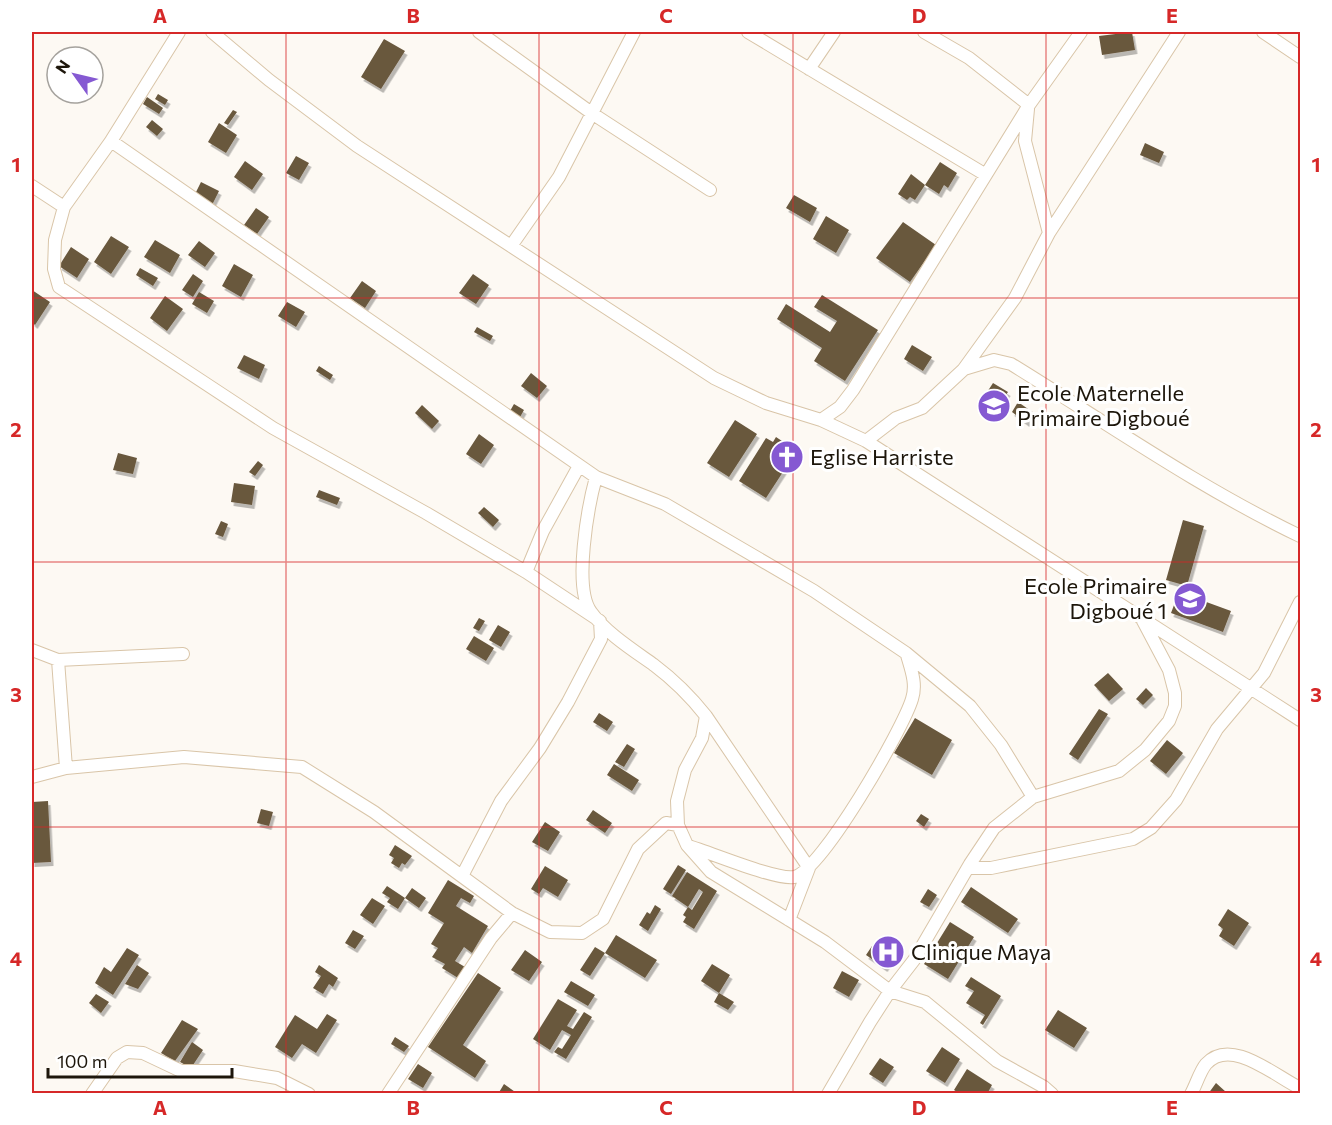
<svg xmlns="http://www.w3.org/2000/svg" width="1332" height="1125" viewBox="0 0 1332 1125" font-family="Commissioner,sans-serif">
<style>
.building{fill:#69583e;filter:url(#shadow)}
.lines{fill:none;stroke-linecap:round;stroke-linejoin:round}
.street-casing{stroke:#d9c5a8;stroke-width:14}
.street{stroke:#fff;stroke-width:12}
.grid{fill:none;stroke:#d62828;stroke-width:1.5;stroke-opacity:0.55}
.labels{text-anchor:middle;stroke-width:6;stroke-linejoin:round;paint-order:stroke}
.poi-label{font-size:22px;fill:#1d160b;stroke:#fff;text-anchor:start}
.neatline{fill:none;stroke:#d62828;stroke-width:2}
.grid-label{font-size:20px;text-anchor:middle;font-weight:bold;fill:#d62828}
</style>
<defs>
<filter id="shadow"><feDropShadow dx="2.5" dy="4" stdDeviation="0" flood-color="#0004"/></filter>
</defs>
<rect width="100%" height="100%" fill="#fdf9f3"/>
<path class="building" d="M1132,32L1135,50L1102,55L1099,36Z
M384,39L405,51L381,89L361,77Z
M158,94L168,100L165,105L155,99Z
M147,97L163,108L159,114L143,104Z
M233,110L237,112L228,125L224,123Z
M152,120L163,129L157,136L146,127Z
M219,123L237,135L226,153L208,142Z
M1145,143L1164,152L1159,163L1140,155Z
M296,156L309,163L299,180L286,173Z
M245,161L263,174L252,190L234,177Z
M940,162L957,173L948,188L944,185L939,194L925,185Z
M911,174L925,185L915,200L910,197L907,200L898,194Z
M201,182L219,191L212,205L194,196Z
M794,195L817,208L810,222L786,208Z
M256,208L269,217L257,234L244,225Z
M826,216L849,230L836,253L813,239Z
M903,222L936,245L910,282L876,258Z
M111,236L129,247L111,274L94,262Z
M155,240L180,255L170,273L144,257Z
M199,241L215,253L205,267L188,255Z
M71,247L89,259L77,278L59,266Z
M234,264L253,275L241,297L222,286Z
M140,268L158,278L153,286L136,275Z
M193,274L203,281L193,297L182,290Z
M473,274L489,285L476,304L459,293Z
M362,281L376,291L365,308L350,298Z
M32,290L50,302L35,325L32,322Z
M199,292L214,301L207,313L192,304Z
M822,295L878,330L845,381L814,361L822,348L777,319L786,304L830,332L837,321L814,307Z
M165,296L183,309L167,331L150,318Z
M287,302L305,312L296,327L278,316Z
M477,327L493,336L490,341L474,332Z
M912,345L932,357L923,371L904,359Z
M244,355L265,365L259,379L237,368Z
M319,366L333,375L330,380L316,371Z
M531,373L547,386L537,398L521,386Z
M993,383L1008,392L994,412L980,403Z
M1018,402L1034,413L1027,423L1012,412Z
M514,404L524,410L520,417L510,411Z
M422,405L439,421L432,429L415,413Z
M735,420L757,434L729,477L707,463Z
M479,434L494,445L481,464L466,454Z
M776,437L791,447L788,452L794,455L766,498L739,481L766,438L773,442Z
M118,453L137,458L133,474L113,470Z
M258,461L263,465L255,476L249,472Z
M234,483L255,486L252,505L231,502Z
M319,490L340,498L337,505L316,497Z
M484,507L499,520L493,527L478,513Z
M1183,520L1204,526L1187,586L1166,580Z
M221,521L228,524L223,537L215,534Z
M1179,592L1231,611L1223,632L1171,613Z
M479,618L485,621L479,631L473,628Z
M498,625L510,632L501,647L489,640Z
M474,636L494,648L486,661L466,649Z
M1108,673L1123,689L1109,701L1094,685Z
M1146,688L1153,695L1143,705L1136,699Z
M1099,709L1108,714L1078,760L1069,754Z
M599,713L613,722L607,731L593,722Z
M915,718L952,740L932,775L894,753Z
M1167,740L1183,753L1166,774L1150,761Z
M627,744L635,749L624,767L615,762Z
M614,764L639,780L632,791L607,775Z
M48,801L51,862L32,863V802Z
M261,809L273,812L269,826L257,823Z
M593,810L612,823L605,833L586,820Z
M921,814L929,819L924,827L916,821Z
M545,822L560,832L548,851L532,842Z
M395,845L412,856L405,865L402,863L399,868L391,863L394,858L389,855Z
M678,865L686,870L671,894L663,889Z
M545,866L568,880L558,897L543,888L539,894L531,889Z
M687,872L717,891L694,929L683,922L686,917L683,915L688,907L692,910L703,892L699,889L688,907L672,896Z
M448,880L474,896L470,903L461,898L456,906L488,926L472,953L464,947L455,961L465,967L458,978L442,968L445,964L432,957L438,948L431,944L444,923L428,913Z
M387,886L405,898L412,888L426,898L419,908L405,898L398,909L387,902L390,898L382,893Z
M971,887L1018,919L1008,933L961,902Z
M928,889L937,895L929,907L920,902Z
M372,898L385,906L373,924L360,915Z
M655,905L661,909L648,931L639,925L647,912L650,914Z
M1228,909L1249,923L1234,946L1219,936L1223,929L1218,925Z
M950,922L974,937L948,979L924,964Z
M353,930L364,936L355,949L345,943Z
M616,935L657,960L645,978L605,953Z
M874,943L893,956L885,968L866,955Z
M595,947L605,953L590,976L580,970Z
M127,948L139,955L113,995L95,983L104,967L111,972Z
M525,950L542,962L529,981L511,970Z
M712,964L730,975L719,993L701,981Z
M137,965L149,973L138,989L125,984Z
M319,965L338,978L333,987L329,984L323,994L313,988L321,976L315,972Z
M842,971L859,980L849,997L833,988Z
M478,973L501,988L463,1045L486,1061L475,1078L428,1047Z
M971,977L1001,996L983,1025L980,1023L985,1015L966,1003L974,991L965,986Z
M571,981L595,995L588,1006L564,992Z
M719,993L734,1002L728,1010L714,1002Z
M96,994L109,1002L101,1013L89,1003Z
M558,999L577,1010L567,1026L573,1029L584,1012L592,1017L566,1059L554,1052L558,1047L562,1049L571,1035L562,1030L550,1050L533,1039Z
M1058,1010L1087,1028L1074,1048L1045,1030Z
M327,1014L337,1020L316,1053L302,1044L292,1058L275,1047L295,1015L317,1029Z
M182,1020L198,1029L175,1061L161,1053Z
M395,1037L409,1046L404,1052L391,1044Z
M192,1042L203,1050L191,1068L180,1062Z
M942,1047L960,1059L945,1083L926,1071Z
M880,1058L894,1067L883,1083L869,1074Z
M418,1064L432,1073L423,1088L408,1079Z
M967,1069L992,1085L987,1094H960L954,1090Z
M1216,1083L1226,1092L1225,1094H1208Z
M504,1084L518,1094H498Z"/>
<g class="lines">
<g class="street-casing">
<path id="street" d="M179,32L111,141L64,207L55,240L54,269L59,287L273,428L426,513L526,572L600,621L601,639L568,702L540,748L501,801L462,876
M212,32L269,80L357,146L714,378L766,403L821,420L866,441L1300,720
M479,32L593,114L710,190
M748,32L986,175
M924,32L969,58L1029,105
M1263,32L1300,57
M809,69L834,32
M1028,109L1025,141L1049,233
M111,141L596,477L665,504L814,591L906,653L970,706L1001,745L1033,797
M32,186L64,207
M511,246L559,177L634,32
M964,369L994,360L1011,364C1107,423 1198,487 1300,536
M821,420L840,407L853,390L1029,105L1081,32
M866,441L896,418L922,408L963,370L1015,298L1049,233L1179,32
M596,477C588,506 573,588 591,612C606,633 633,650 654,665C674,680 691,697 706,716L702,738L685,770L677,801L678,825L687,845L711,872L825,942L890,991L925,1002L997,1061L1044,1087L1052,1094
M526,572L543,531L579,466
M32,650L58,660L183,654
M58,660L66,768
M706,716L809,868L789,920
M32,777L66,768L184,757L302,767L374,812L512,913L550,932L582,933L603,919L638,849L666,823L678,825
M688,846C710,852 775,880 794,877C821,872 903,729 912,699C917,684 911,669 907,655
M968,868H991L1133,839L1151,828L1176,800L1217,729L1264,673L1300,602
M92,1094L117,1058L127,1052L143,1053L181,1071H234L277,1078L309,1094
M388,1094L491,938L512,913
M828,1094L870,1022L890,991L914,960L970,864L994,828L1033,797L1119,771L1145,750L1169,721L1175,706V693L1169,670L1142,619
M1191,1094C1196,1085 1200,1071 1206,1064C1231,1036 1276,1077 1300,1088"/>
</g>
<use href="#street" class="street"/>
</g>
<path class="grid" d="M286,32V1094M539,32V1094M793,32V1094M1046,32V1094M32,298H1300M32,562H1300M32,827H1300"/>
<defs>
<g id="school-disc" transform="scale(1.725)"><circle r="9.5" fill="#8559d2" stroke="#fff"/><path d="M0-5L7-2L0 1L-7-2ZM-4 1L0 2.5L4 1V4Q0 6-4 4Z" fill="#fff"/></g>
<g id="church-disc" transform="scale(1.725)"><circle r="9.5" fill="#8559d2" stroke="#fff"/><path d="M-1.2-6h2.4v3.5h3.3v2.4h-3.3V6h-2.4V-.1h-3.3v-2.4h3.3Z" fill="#fff"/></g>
<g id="hospital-disc" transform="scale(1.725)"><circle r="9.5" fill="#8559d2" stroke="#fff"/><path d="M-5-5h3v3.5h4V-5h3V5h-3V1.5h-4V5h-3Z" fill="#fff"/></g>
</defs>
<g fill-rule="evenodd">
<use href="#school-disc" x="994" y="406"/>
<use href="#church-disc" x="787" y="457"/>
<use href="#school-disc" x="1190" y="599"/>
<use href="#hospital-disc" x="888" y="952"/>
</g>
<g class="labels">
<g class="poi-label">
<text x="1017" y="401">Ecole Maternelle<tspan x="1017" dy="25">Primaire Digboué</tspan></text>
<text x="810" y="465">Eglise Harriste</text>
<text x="1167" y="594" text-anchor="end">Ecole Primaire<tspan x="1167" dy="25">Digboué 1</tspan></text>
<text x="911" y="960">Clinique Maya</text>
</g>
</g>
<rect width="1332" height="1125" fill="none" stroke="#ffffff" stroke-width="66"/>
<g transform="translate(75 75) rotate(304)"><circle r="28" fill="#ffffff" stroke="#a5a29d" stroke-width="1.5"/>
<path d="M0-4.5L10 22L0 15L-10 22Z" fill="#8559d2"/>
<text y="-9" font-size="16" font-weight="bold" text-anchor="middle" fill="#1d160b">N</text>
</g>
<path d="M48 1068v9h184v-9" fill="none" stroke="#1d160b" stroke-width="3"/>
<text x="57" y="1068" font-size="18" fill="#1d160b" stroke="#ffffff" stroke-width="4.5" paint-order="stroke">100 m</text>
<rect x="33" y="33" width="1266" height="1059" class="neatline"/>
<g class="grid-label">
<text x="160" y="23">A</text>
<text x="413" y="23">B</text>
<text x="666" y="23">C</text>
<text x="919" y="23">D</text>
<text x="1172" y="23">E</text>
<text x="16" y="172">1</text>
<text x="1316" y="172">1</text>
<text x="16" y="437">2</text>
<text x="1316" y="437">2</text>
<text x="16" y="702">3</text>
<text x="1316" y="702">3</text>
<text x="16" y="966">4</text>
<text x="1316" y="966">4</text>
<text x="160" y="1115">A</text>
<text x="413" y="1115">B</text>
<text x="666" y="1115">C</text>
<text x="919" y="1115">D</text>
<text x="1172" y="1115">E</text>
</g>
</svg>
